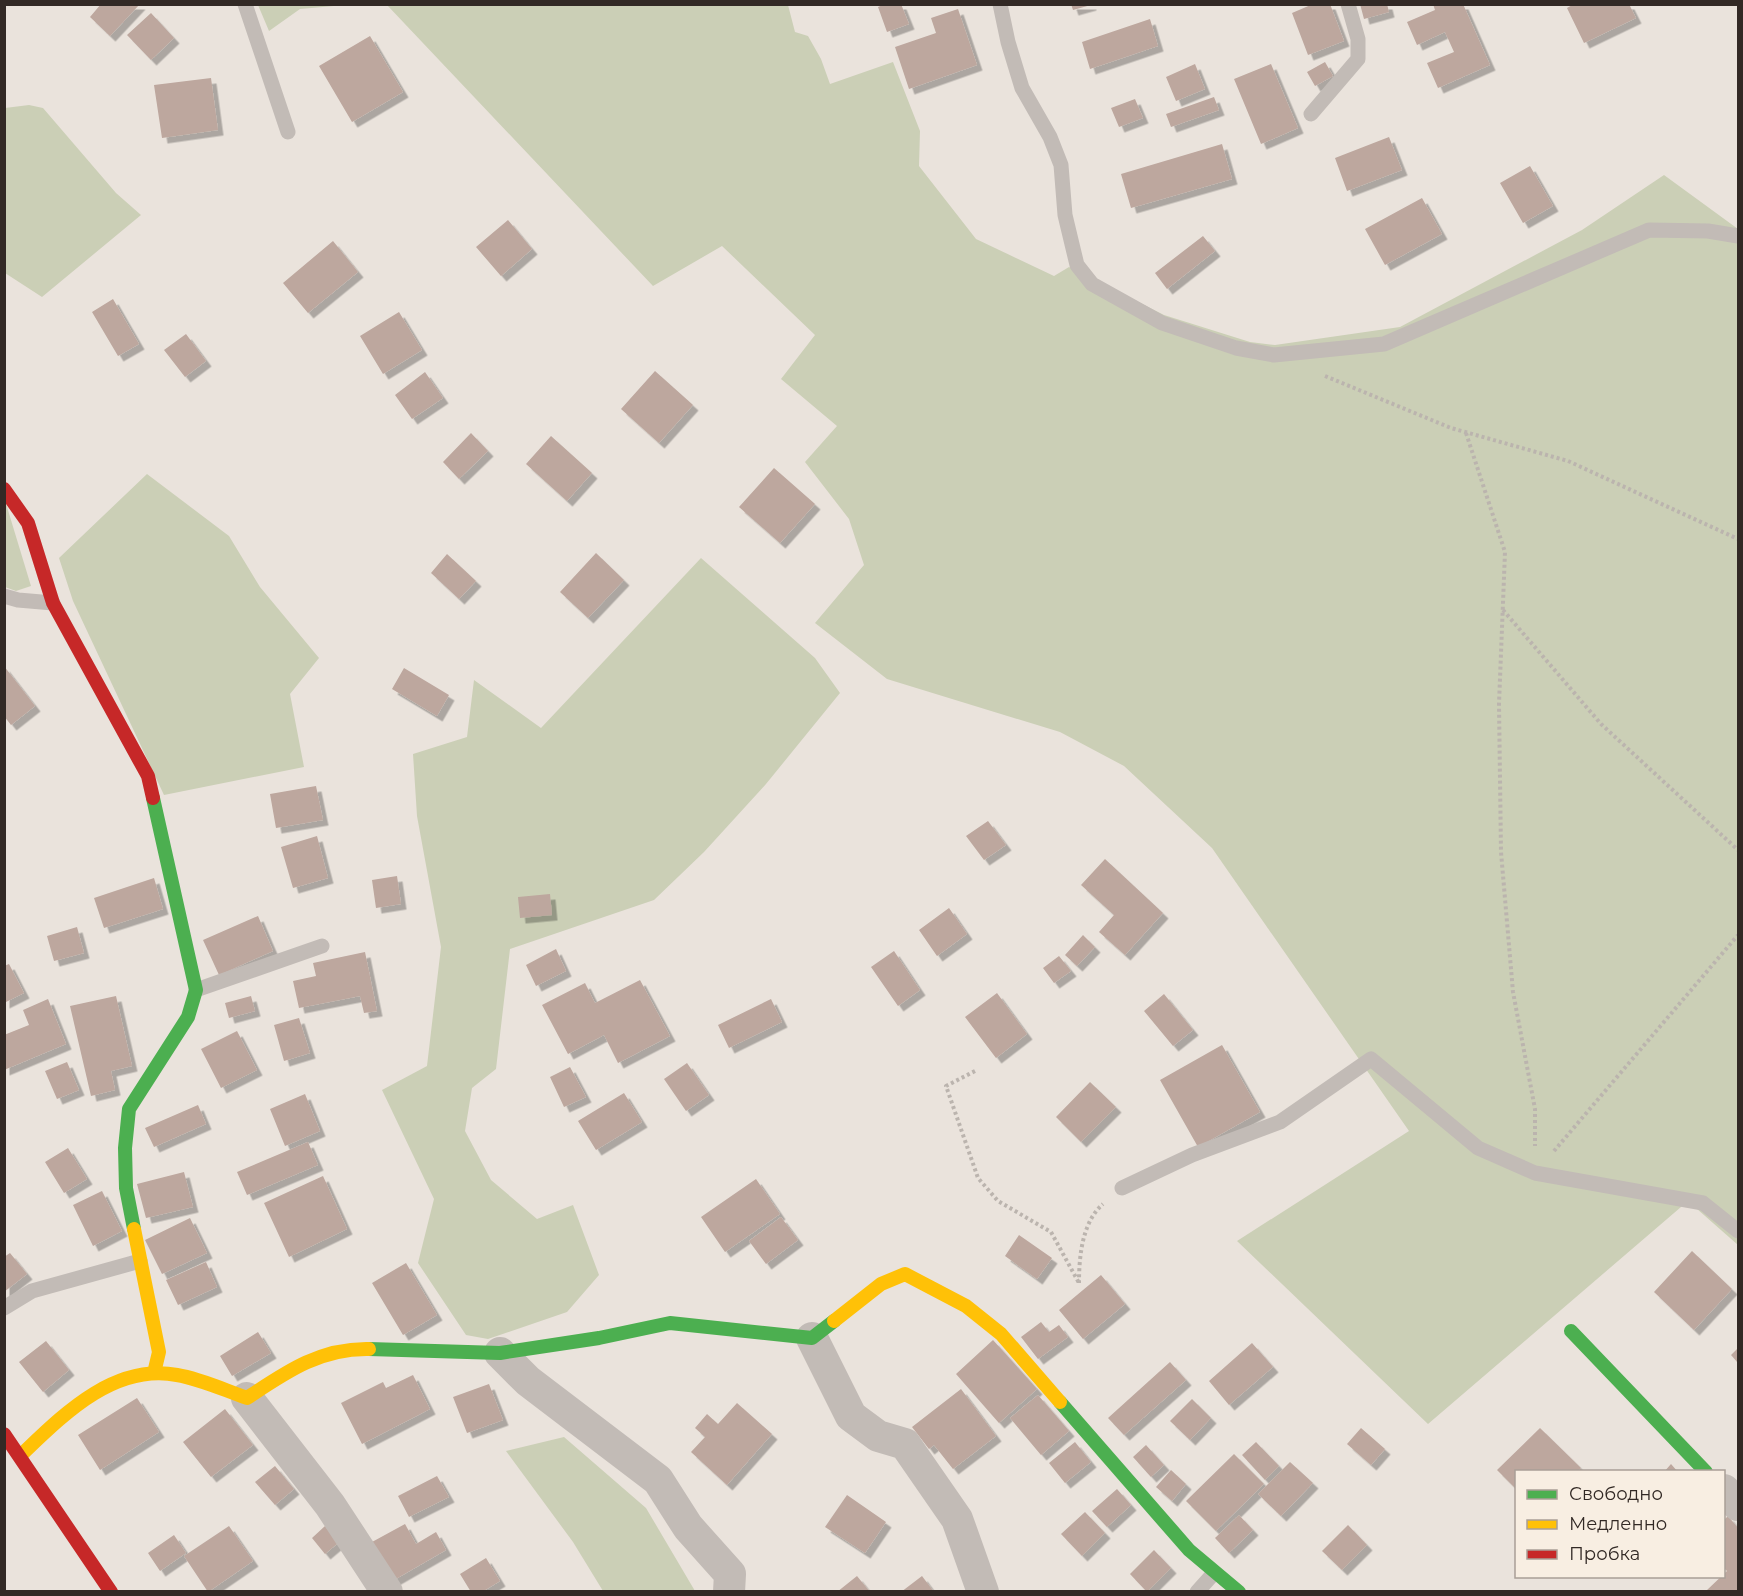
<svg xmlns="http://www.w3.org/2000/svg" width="1743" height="1596" viewBox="0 0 1743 1596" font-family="Montserrat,sans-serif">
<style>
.green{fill:#cbcfb6}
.building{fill:#bda79e;filter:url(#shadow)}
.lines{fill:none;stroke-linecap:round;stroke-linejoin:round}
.path{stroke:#bbb4ae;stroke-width:4;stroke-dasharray:3 3;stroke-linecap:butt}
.lane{stroke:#c2bbb6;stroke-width:15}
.street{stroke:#c2bbb6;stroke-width:32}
.fast{stroke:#4caf50;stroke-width:14}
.slow{stroke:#ffc107;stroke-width:14}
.jam{stroke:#c62828;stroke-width:14}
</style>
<defs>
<filter id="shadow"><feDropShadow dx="5.5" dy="5.5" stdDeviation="0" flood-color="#0004"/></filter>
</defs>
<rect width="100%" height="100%" fill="#eae3dc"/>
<path class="green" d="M258,5H345L300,9L269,31Z
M387,5H788L795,32L808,36L821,59L830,84L893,62L920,131L919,166L976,239L1054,276L1069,267L1164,315L1250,342L1275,345L1400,327L1582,230L1664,175L1738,229V1245L1688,1201L1428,1424L1237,1241L1409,1131L1212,848L1124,766L1060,732L887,679L815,623L864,565L849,519L805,462L837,426L781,379L815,335L722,246L653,286Z
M29,105L43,108L116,193L141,215L42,297L5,273V108Z
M147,474L229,536L260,587L319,658L290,694L304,767L164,795L73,601L59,558Z
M4,497L31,586L16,591L5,587Z
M701,558L815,658L840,693L766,784L704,852L654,900L510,949L496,1069L472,1088L465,1131L491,1180L537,1219L573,1205L599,1275L567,1312L488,1339L466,1335L418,1263L434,1199L382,1090L427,1066L441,947L417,816L413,754L467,737L474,680L541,728Z
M564,1437L646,1508L695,1591H603L573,1542L506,1451Z"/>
<path class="building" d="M101,4H140L110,36L90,17Z
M885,4H901L909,24L887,32L878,7Z
M1071,4H1091V5L1073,10Z
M1313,4H1330L1344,41L1308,55L1292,13Z
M1360,4H1387L1389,12L1364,19Z
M1433,4H1463L1490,65L1438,88L1427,63L1454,52L1445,32L1417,45L1407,22L1435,10Z
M1574,4H1629L1636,18L1584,43L1567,8Z
M958,9L977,65L909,89L895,47L936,33L931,18Z
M151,13L174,38L151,60L127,35Z
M1150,19L1158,46L1090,69L1082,42Z
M370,36L403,92L352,122L319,66Z
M1325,62L1333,76L1315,86L1307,72Z
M1195,64L1205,89L1176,101L1166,77Z
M1271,64L1298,128L1261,144L1234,79Z
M211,78L218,130L162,138L154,85Z
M1214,97L1219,110L1171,127L1166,114Z
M1135,99L1143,118L1119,127L1111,108Z
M1389,137L1402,170L1347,191L1335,158Z
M1222,144L1232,179L1131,208L1121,174Z
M1530,166L1553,206L1523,223L1500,183Z
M1422,198L1442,234L1385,265L1365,229Z
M508,220L532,249L501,276L476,247Z
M1203,236L1215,251L1167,289L1155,273Z
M333,241L358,272L308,313L283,283Z
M113,299L139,344L118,356L92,312Z
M399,312L422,350L383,374L360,336Z
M186,334L206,361L185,377L164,350Z
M655,371L693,405L659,443L621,409Z
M425,372L443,398L412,419L395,395Z
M471,433L488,451L459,479L443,462Z
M551,436L592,473L567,501L526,464Z
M774,468L815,504L780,543L739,507Z
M596,553L624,580L588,618L560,592Z
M447,554L476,581L459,599L431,573Z
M4,666L35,706L11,725L4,716Z
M404,668L449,695L437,716L392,689Z
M316,786L323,820L276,828L270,794Z
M988,821L1006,845L984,860L966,836Z
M317,836L328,878L293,888L281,847Z
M1105,859L1163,913L1125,955L1099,932L1114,915L1081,885Z
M397,876L401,904L376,908L372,880Z
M154,878L163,909L104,928L94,898Z
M550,894L552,915L520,918L518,897Z
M949,908L967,934L937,956L919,930Z
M258,916L273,951L219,975L203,940Z
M77,927L84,953L54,961L47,936Z
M1083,935L1095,947L1077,966L1065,955Z
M556,949L566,971L536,986L526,965Z
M894,951L920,990L898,1006L871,967Z
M365,952L377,1011L364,1013L360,996L299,1008L293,981L316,976L313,963Z
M1059,956L1071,971L1054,983L1043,968Z
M9,964L24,993L4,1003V966Z
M640,980L670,1036L618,1063L604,1035L568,1054L542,1005L585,983L595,1003Z
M997,993L1027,1034L996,1058L965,1017Z
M1164,994L1193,1030L1173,1046L1144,1011Z
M116,996L132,1066L111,1071L115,1090L91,1096L70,1006Z
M251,996L255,1011L229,1018L225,1003Z
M48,999L66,1044L4,1070V1035L29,1025L23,1010Z
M771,999L782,1022L729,1048L718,1025Z
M299,1018L310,1053L284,1061L274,1025Z
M237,1031L257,1070L221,1088L201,1049Z
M1222,1045L1260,1112L1198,1147L1160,1080Z
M67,1062L79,1090L57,1099L45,1071Z
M687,1063L709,1095L686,1111L664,1079Z
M570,1067L586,1097L564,1107L550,1077Z
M1090,1082L1116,1107L1081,1142L1056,1117Z
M624,1093L642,1122L596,1150L578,1121Z
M305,1094L320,1131L285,1146L270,1109Z
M198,1105L206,1124L154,1147L145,1128Z
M308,1142L318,1165L247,1195L237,1172Z
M68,1148L87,1179L64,1193L45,1162Z
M184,1172L193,1207L146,1218L137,1184Z
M323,1176L347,1229L289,1257L264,1203Z
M756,1179L780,1214L725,1252L701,1217Z
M102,1191L122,1231L93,1246L73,1205Z
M781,1217L798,1240L766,1264L749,1241Z
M190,1218L207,1253L162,1274L145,1240Z
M1019,1235L1052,1258L1037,1279L1005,1256Z
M1692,1251L1732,1289L1694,1330L1654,1292Z
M10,1253L27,1274L4,1292V1257Z
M206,1262L217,1287L178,1305L166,1280Z
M406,1263L437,1315L403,1335L372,1283Z
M1101,1275L1125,1304L1083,1339L1059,1310Z
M1041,1322L1049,1332L1059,1325L1068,1337L1038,1359L1021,1337Z
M258,1332L271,1353L232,1376L220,1356Z
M993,1340L1037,1389L999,1423L956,1374Z
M46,1341L69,1370L43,1392L19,1362Z
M1252,1343L1273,1367L1229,1405L1209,1381Z
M1738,1348V1363L1731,1355Z
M1170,1362L1186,1380L1124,1435L1108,1418Z
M413,1375L430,1409L362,1444L341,1403L383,1382L386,1388Z
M489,1384L503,1420L467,1433L453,1397Z
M961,1389L996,1436L953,1469L934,1445L929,1449L912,1427Z
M1038,1395L1069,1431L1041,1455L1010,1418Z
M137,1398L159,1432L100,1470L78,1435Z
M1192,1399L1211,1418L1190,1440L1170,1421Z
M737,1403L772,1434L727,1485L691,1452L705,1437L695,1428L707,1414L718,1424Z
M225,1409L253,1445L211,1477L183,1442Z
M1361,1428L1385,1449L1371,1465L1347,1444Z
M1540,1428L1581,1468L1577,1472H1516V1489L1497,1470Z
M1075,1442L1091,1462L1065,1483L1049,1463Z
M1256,1442L1279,1466L1265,1480L1242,1455Z
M1146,1445L1164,1465L1151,1477L1133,1457Z
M1234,1454L1264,1484L1216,1531L1186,1501Z
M1290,1462L1313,1483L1281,1516L1258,1494Z
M1671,1464L1678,1472H1664Z
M275,1466L294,1489L275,1505L255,1482Z
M1171,1470L1186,1484L1172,1501L1156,1487Z
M437,1476L449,1497L409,1517L398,1496Z
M1117,1489L1131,1505L1107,1527L1092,1511Z
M847,1495L886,1522L865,1553L825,1527Z
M1085,1512L1105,1533L1082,1556L1061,1534Z
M1239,1515L1253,1530L1229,1553L1215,1538Z
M1728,1516L1738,1528V1592H1708L1707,1590L1727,1571L1724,1568V1520Z
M405,1524L416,1544L436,1532L446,1550L394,1580L372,1542Z
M1348,1525L1367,1545L1342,1570L1322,1551Z
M229,1526L253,1561L208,1592L184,1556Z
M325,1526L338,1543L325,1554L312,1538Z
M174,1535L186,1553L160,1571L148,1553Z
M1154,1550L1171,1568L1147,1592L1130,1574Z
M486,1558L500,1581L482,1592H471L460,1574Z
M857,1576L870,1592H837Z
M922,1576L934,1592H901Z"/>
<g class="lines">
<path class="path" d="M1325,376L1451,428L1568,461L1738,539
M1466,433L1505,552L1499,704L1501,852L1513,992L1535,1109V1146
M1503,610L1601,724L1738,850
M975,1071L946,1086L978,1178L998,1201L1051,1232L1079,1283
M1554,1151L1738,935
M1079,1283C1079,1257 1082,1222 1103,1204"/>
<path class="lane" d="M245,4L288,132
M1000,4L1008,42L1022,88L1050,137L1061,165L1065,215L1077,265L1092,284L1162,323L1236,348L1274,355L1384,344L1649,230L1708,231L1738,236
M1311,114L1358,59V39L1348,4
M4,596L18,600L53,603
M196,990L322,946
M1122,1188L1192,1155L1280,1122L1371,1059L1478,1148L1535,1173L1703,1203L1738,1231
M4,1308L32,1291L140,1261
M1197,1592L1214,1573"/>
<path class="street" d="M812,1338L851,1416L878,1436L905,1444L957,1519L983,1592
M500,1353L528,1381L658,1480L688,1527L730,1574L729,1592
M247,1398L330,1505L387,1592
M1724,1490L1738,1505"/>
<path class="fast" d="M134,1229L126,1188L125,1148L129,1109L188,1017L196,990L153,798
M1571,1331L1706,1472
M369,1349L500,1353L599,1338L670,1323L812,1338L834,1321
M1060,1402L1189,1550L1239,1592"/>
<path class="slow" d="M134,1229L159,1352L154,1373
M834,1321L881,1284L905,1274L966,1306L1001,1334L1060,1402
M20,1456C62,1416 113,1363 177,1375C201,1379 224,1390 247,1398C286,1372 320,1348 369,1349"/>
<path class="jam" d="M4,489L28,523L53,603L148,776L153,798
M4,1434L111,1592"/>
</g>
<rect width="1743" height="1596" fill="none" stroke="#322925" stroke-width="12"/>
<rect x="1515" y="1470" width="210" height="108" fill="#f8eee2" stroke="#a99f96" stroke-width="1.5"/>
<rect x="1527" y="1490" width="30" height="9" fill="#4caf50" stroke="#a99f96" stroke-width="1.5"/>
<text x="1569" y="1500" font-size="18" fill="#322925">Свободно</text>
<rect x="1527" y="1520" width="30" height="9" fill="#ffc107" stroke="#a99f96" stroke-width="1.5"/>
<text x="1569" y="1530" font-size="18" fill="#322925">Медленно</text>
<rect x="1527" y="1550" width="30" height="9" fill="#c62828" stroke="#a99f96" stroke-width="1.5"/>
<text x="1569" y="1560" font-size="18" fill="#322925">Пробка</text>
</svg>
